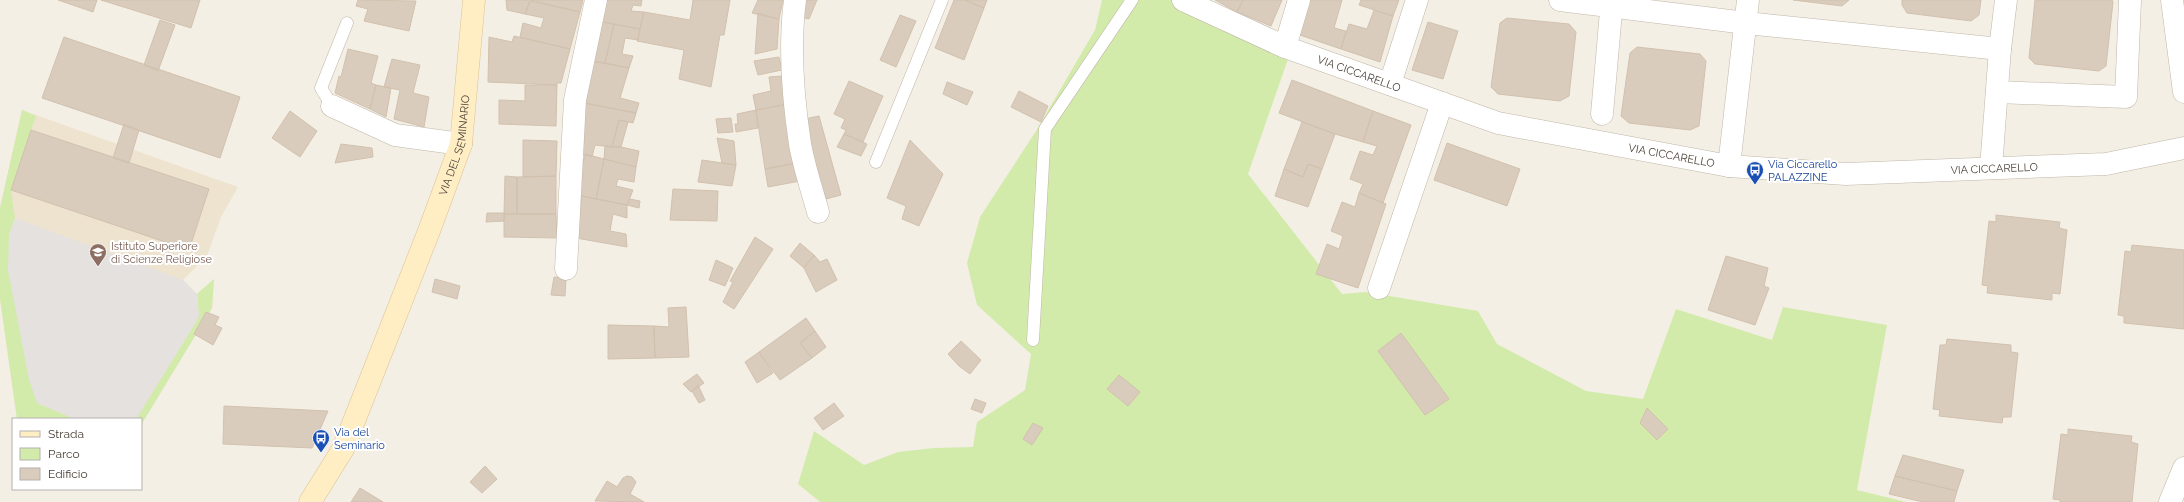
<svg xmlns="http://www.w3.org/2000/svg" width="2184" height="502" viewBox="0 0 2184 502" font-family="Raleway,sans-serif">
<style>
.education{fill:#eee3ce}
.green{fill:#d2ebab}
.parking{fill:#e4e1de}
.building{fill:#d9ccbd;stroke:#d2c1ad}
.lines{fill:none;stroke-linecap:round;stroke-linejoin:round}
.service-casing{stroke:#c0b6a7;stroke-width:13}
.minor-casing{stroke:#c0b6a7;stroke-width:23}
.tertiary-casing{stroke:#c0b6a7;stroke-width:23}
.secondary-casing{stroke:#dbc394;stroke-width:23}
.service{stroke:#fff;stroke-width:12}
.minor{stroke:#fff;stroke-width:22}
.tertiary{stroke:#fff;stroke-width:22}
.secondary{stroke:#ffedc4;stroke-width:22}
.labels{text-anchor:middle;stroke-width:4;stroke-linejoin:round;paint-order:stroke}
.street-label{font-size:11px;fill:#473e34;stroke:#fff}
.transit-label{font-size:11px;fill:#164399;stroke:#fff;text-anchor:start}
.education-label{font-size:11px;fill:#785e54;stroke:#fff;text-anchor:start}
</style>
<rect width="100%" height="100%" fill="#f4efe5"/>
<path class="education" d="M22,110L238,187L221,217L207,256L183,280L197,294L214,279L212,308L141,425V419H17L0,299V208Z"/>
<path class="green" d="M1102,0H1174L1288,59L1248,174L1342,294L1366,292L1478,311L1497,344L1586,391L1643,399L1676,309L1772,340L1783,307L1887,325L1857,490L1906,502H820L798,484L814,431L864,465L898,452L934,448L973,447L977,422L1025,390L1031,354L977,305L967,263L980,217L1036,131L1095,30Z
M22,110L36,116L11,190L15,218L9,235L37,403L75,419H17L0,299V208Z
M214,279L212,308L141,425V419H136L199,317L197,294Z"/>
<path class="parking" d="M15,218L183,280L197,294L199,317L136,419H75L37,403L29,380L8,270L9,235Z"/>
<path class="building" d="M58,0H97L93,12Z
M101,0H200L191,28Z
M358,0L416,1L409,31L364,21L368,9L356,6Z
M506,0H526L530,1L525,14L507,10Z
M530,0H583L580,12Z
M602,0H642L641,6L633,5L631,11L644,12L640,29L597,21Z
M693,0H730L724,35H720L711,87L679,79L684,50L637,41L644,12L690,20Z
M758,0H783L779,19L752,13Z
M797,0H817L809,19L794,15Z
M954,0H965L984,8L964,60L935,48Z
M965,0H987L984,8Z
M1215,0H1243L1237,12Z
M1243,0H1282L1271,26L1237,12Z
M1304,0H1342L1334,28L1346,31L1341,49L1294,33Z
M1361,0H1399L1393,16L1359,5Z
M1793,0H1849L1842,6Z
M1902,0H1981L1979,15L1971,21L1907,13L1902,5Z
M2035,0H2112L2113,2L2106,66L2099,71L2035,64L2029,58Z
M530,1L580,12L570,49L520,37L523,23L541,28L544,18L525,14Z
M1374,10L1393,16L1380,62L1341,49L1349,24L1367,29Z
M758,13L779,19L777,49L755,54Z
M900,15L916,21L896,67L880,60Z
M1507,18L1569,24L1576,32L1569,96L1560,101L1498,94L1491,87L1500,23Z
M160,20L175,25L158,71L144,65Z
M597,21L614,24L605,63L591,61Z
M1428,22L1458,31L1443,79L1412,70Z
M614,24L640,29L638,40L625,38L622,54L633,56L629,68L605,63Z
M514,36L570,49L561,83H557V85L488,82L489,37L512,42Z
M64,37L240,97L220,158L42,98Z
M1637,47L1700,54L1706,61L1699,126L1690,130L1629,123L1621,116L1630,53Z
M348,49L378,56L371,83L376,85L370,109L335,93L339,76L341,77Z
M779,57L782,70L758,75L754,61Z
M392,59L420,65L413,93L429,97L424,127L394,119L400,90L384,87Z
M591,61L629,68L620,98L639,103L636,113L584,103Z
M782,76L788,104L756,110L753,95L771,91L769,77Z
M1292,80L1373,111L1363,142L1335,134L1279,113Z
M849,81L883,96L863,142L844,134L846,130L841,128L845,119L834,114Z
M947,82L973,92L967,105L943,94Z
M376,85L391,88L386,117L370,109Z
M525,85H557L556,126L499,124V100L525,101Z
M1019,91L1048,106L1041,122L1011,107Z
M584,103L636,113L633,123L619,120L612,147L595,145L592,157L572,151Z
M788,104L797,163L765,169L756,110Z
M756,110L758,128L736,132L735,124H738L737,114Z
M290,111L317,131L300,157L272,138Z
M1373,111L1411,125L1383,203L1359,193L1363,184L1350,179L1360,151L1373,155L1377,146L1363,142Z
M819,116L841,195L822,200L800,120Z
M731,118L733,132L718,133L716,119Z
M619,120L628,122L621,147H612Z
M1302,122L1335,134L1322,169L1308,164L1303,177L1284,169Z
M124,124L139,130L129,163L113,158Z
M31,130L209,189L189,250L11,190Z
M844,134L867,144L861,156L837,147Z
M717,138L734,141L736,165L722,163Z
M523,140L557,141L556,176L523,177Z
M910,140L943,174L919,226L902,219L906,206L887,198Z
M1447,143L1520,169L1507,206L1434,180Z
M341,144L372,148L373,157L335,163Z
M605,146L621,147L639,151L636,167L604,159Z
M585,154L604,159L596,199L576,195Z
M604,159L636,167L634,182L618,179L616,186L633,190L627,205L596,199Z
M702,160L736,165L732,186L698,182Z
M797,163L800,181L768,187L765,169Z
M1308,164L1322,169L1308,207L1275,196L1284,169L1303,177Z
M505,176L517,177V214H504Z
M556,176V214H517V177Z
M673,189L718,191L717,221L670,220Z
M1359,193L1386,204L1358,288L1316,274L1327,244L1339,249L1343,236L1331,231L1342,202L1355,207Z
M582,196L627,205V218L613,214L610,231L626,234L627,247L576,238Z
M630,199L640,201L639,208L627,205Z
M487,213H505L504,221L486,222Z
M504,214H556L557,238L504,237Z
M1996,215L2060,222L2059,228L2067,230L2060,294L2052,293V300L1987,293L1988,286L1982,285L1989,221L1996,222Z
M755,237L773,249L734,309L723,302L733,282L730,281Z
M800,243L814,255L804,268L790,256Z
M2132,245L2184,250V329L2124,323V316L2118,315L2125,251L2131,252Z
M814,255L820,262L827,259L837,280L816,292L804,268Z
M1726,256L1768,268L1764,286L1769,288L1755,325L1708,310Z
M716,260L733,268L725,286L709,280Z
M554,277L566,278L565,296L551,295Z
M435,279L460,286L457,299L432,292Z
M686,307L689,357L655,358L654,326L669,327L668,308Z
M206,312L219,317L215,325L222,328L213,345L194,334Z
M806,318L815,331L800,343L812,358L780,380L759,352Z
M608,325L654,326L655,358L608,359Z
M815,331L826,347L812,358L800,343Z
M1401,333L1449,399L1425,415L1378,351Z
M1947,339L2011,345V352L2018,353L2011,417H2003L2002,423L1939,416L1940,410L1933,409L1940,345H1946Z
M961,341L981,360L970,374L959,366L948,354Z
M759,352L773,373L757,383L745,362Z
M697,374L704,383L691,392L683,384Z
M1119,375L1140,392L1128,406L1107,389Z
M698,385L705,400L699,403L692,391Z
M975,399L986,403L982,413L971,409Z
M834,403L844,416L823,430L814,418Z
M224,406L328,411L312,448L223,444Z
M1647,408L1668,429L1657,440L1640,423Z
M1033,423L1043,428L1032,445L1023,439Z
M2068,429L2132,436L2131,442L2138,444L2132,502H2060V500L2053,499L2061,434L2068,435Z
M1903,455L1964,470L1957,491L1895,476Z
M485,466L497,479L482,493L470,482Z
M627,476L632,477L636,482L630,494L644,502L595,501L607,481L617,487L623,478Z
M1895,476L1957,491L1954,502H1923L1889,494Z
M360,488L383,502H351Z"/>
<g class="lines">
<g class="service-casing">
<path id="service" d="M332,106L321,88L347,23
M876,162L942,0
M1033,340L1045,129L1132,0"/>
</g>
<g class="minor-casing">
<g id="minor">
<path d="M795,0C789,46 793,98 800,144C804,167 812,190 818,212"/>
<path id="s1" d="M1183,0L1285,47L1498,123L1729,166L1846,174L2106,164L2184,148"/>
<path d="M1560,0L1746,23L2000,49"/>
<path d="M2172,0L2184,92"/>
<path d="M1285,47L1299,0"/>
<path d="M1390,84L1417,0"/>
<path d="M1997,92L2126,97L2130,0"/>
<path d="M332,106L395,135L461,144"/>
<path d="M1602,114L1612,0"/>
<path d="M1729,166L1748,0"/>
<path d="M1991,168L2000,49L2006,0"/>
<path d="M566,269L575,100L596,0"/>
<path d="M1379,288L1442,103"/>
</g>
</g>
<g class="tertiary-casing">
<path id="tertiary" d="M2170,502L2184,468"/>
</g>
<g class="secondary-casing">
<g id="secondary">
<path id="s2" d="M310,502L343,449L429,231L461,144L474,0"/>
</g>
</g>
<use href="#service" class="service"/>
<use href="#minor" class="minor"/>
<use href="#tertiary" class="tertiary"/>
<use href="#secondary" class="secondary"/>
</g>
<defs>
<g id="bus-pin" transform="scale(0.9)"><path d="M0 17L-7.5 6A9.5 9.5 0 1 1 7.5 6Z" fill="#1a4fb4" stroke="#fff"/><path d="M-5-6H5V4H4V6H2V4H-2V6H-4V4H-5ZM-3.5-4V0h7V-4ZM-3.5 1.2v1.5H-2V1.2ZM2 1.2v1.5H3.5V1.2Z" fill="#fff"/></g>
<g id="university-pin" transform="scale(0.9)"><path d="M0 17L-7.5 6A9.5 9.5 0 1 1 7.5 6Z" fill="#8d6e63" stroke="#fff"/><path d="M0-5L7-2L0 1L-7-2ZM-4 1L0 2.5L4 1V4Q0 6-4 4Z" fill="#fff"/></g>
</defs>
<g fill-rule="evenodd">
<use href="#bus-pin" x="1755" y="170"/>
<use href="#university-pin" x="98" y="252"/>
<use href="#bus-pin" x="321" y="438"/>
</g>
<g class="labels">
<g class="street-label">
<text dy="4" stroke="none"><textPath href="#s1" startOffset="191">VIA CICCARELLO</textPath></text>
<text dy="4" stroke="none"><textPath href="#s2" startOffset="387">VIA DEL SEMINARIO</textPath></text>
<text dy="4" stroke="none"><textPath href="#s1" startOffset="515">VIA CICCARELLO</textPath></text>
<text dy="4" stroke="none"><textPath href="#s1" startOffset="839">VIA CICCARELLO</textPath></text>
</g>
<g class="transit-label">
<text x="1768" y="168">Via Ciccarello<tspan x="1768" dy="13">PALAZZINE</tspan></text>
<text x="334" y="436">Via del<tspan x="334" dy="13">Seminario</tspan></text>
</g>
<g class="education-label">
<text x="111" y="250">Istituto Superiore<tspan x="111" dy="13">di Scienze Religiose</tspan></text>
</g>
</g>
<rect x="12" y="418" width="130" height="72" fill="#ffffff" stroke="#b5b2ae"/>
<rect x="20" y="431" width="20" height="6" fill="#ffedc4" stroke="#b5b2ae"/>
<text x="48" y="438" font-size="12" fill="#473e34">Strada</text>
<rect x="20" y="448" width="20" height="12" fill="#d2ebab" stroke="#b5b2ae"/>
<text x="48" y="458" font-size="12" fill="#473e34">Parco</text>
<rect x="20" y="468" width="20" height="12" fill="#d9ccbd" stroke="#b5b2ae"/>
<text x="48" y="478" font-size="12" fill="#473e34">Edificio</text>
</svg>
